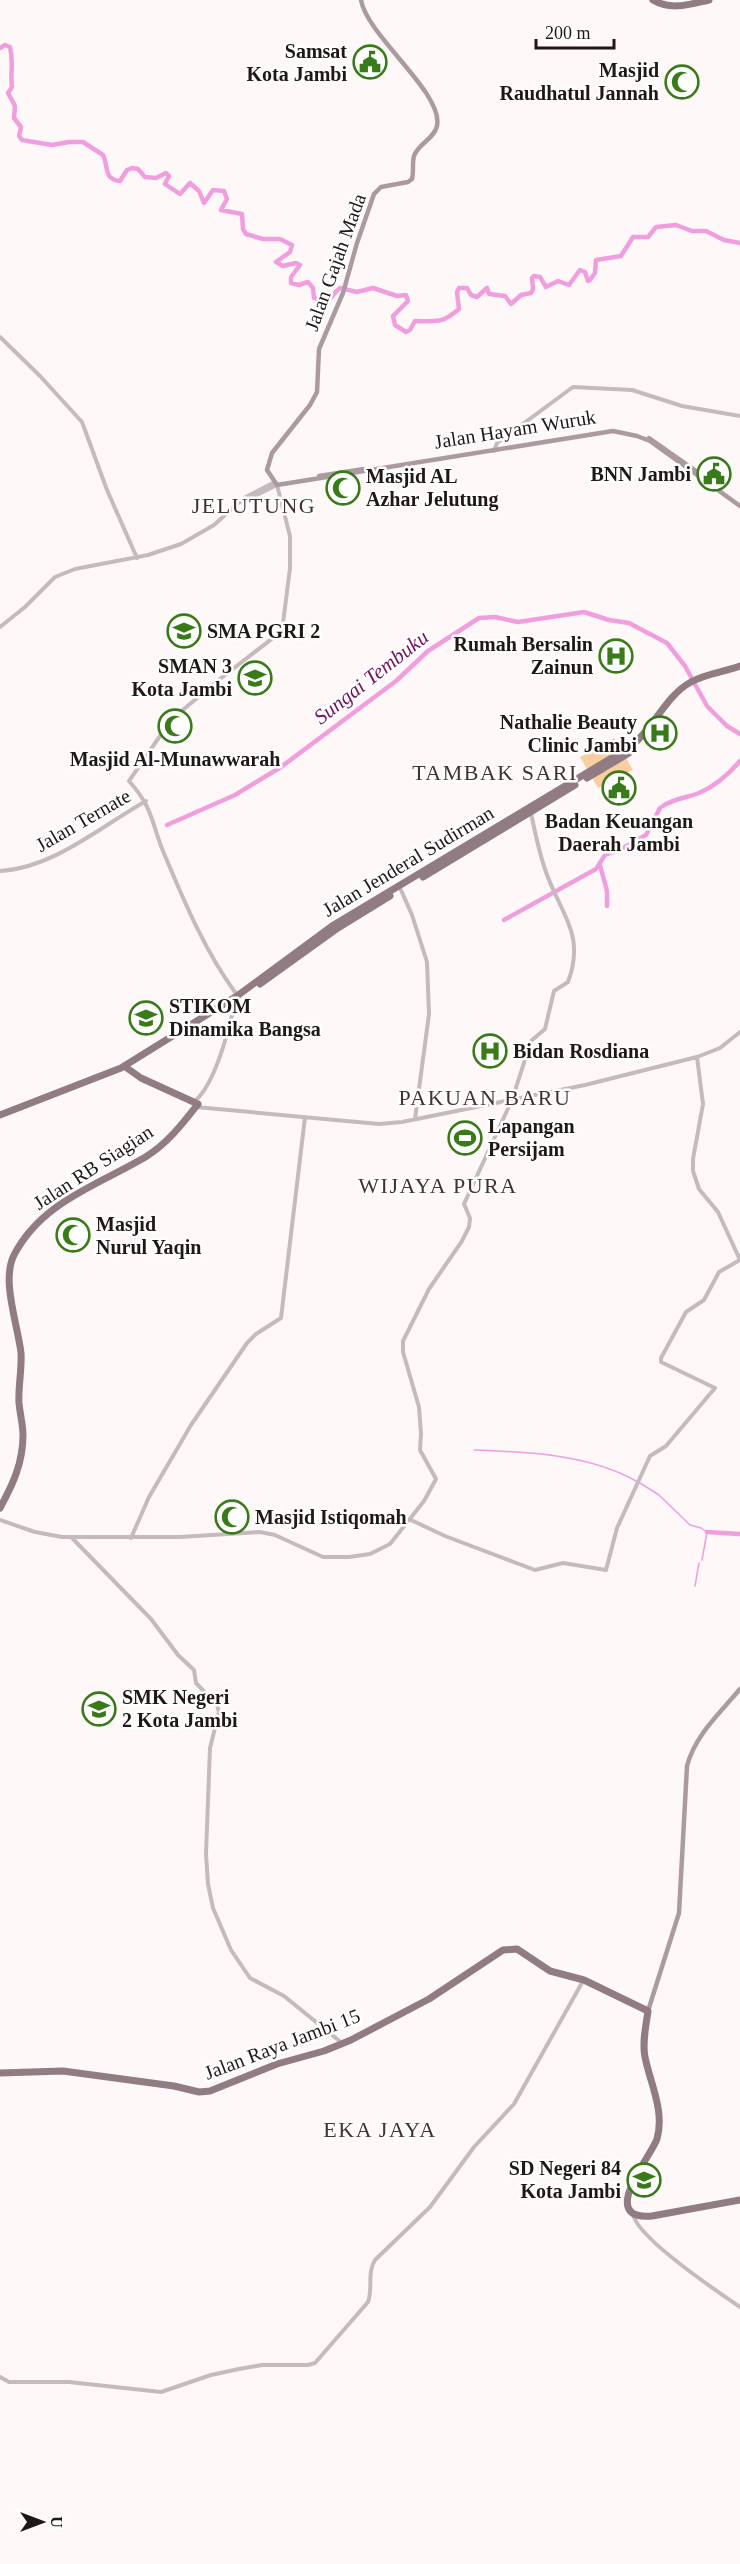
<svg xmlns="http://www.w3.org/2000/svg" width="740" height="2564" viewBox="0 0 740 2564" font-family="Georgia,serif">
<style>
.green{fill:#f9cea0}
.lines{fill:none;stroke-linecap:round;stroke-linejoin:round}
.stream{stroke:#f19edf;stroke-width:1.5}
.river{stroke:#f19edf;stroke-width:4.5}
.tertiary{stroke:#c5babd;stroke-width:4}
.secondary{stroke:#ab9ba0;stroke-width:4.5}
.trunk{stroke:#907c82;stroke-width:7}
.labels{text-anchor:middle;stroke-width:5;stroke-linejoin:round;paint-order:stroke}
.poi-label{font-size:20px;font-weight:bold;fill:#201717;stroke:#fff;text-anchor:start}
.street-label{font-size:20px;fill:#201717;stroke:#fff}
.water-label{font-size:21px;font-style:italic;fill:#721064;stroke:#fff}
.quarter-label{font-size:22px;letter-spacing:1.5px;fill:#453131;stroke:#fff}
</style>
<rect width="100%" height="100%" fill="#fef8f8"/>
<path class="green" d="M614,738L633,770L598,788L580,757Z"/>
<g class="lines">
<path class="stream" d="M474,1450C528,1452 588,1454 636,1481
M640,1483L659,1495L690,1525L701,1528L707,1532L702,1560
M695,1586L699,1563"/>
<path class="river" d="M0,48L5,45L10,47C14,64 10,71 12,87L8,93L15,106L14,118L21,127L19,136L22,140L52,145L69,142H83L103,155C109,167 103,179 120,181L127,170L132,168L138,169L145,177L156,178L166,173L169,176L165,184L180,194L190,183L199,191L204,203L213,190L224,191L227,199L221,210L242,214L243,229L246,234L263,239H280L292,245L290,252L276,262L283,266L296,263L300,265L291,277V283L299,285L308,282L313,288L314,298C333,305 327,298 340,288L357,292L373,288L397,296L406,295L408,301L393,316L395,325L406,332L410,330L415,321C439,321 441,324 459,309L457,292L459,288H467L471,295L477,297L487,288L489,294L505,296L511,304L521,295L531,293L533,289L532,278L534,276L540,277L546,287L558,281L569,285L580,270L585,272L588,281L590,280L595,273L596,260L621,256L633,237H648L656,227L676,225L692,231H706L724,240L740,243
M663,806C675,798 687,798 699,793C715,786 729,774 740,761
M167,825L235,795L281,767L396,681L428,651L479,618L495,617L518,622L584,612L609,620L629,623L667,643L685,666L707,706L727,726L740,734
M600,865L607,891V906
M504,920L596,869L605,855L623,848L646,835L660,808
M707,1532L740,1534"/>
<path class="tertiary" d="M0,337L40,376L82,422L107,490L137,558
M494,451L497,443L573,387L632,390L682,406L740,416
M0,627L25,607L55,577L75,569L148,555L181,544L214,525L244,498L275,482
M0,871C53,868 100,827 146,801
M401,890L412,915L427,962L429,1014L415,1119
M237,995C205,952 184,901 163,851C151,821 153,808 129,781L171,720L216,682L282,631L290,568V536L277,485L242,502
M697,1057L703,1104L693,1159V1171L699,1189L718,1212L740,1260
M194,1102C216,1084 229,1029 235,1002
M196,1107L379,1124L402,1122L585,1085L697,1057L720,1048L740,1032
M0,1520L35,1532L62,1537H180L260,1532L275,1535L323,1557H349L370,1554L390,1544L424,1501L436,1479L420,1450L421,1434L419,1407L403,1352V1341L429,1289L462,1241L469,1227L470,1218L464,1204L512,1100L531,1041L545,1029L554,991L568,982C586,934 560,913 546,872C539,853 535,832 531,813
M411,1520L445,1536L535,1570L563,1563L606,1570L617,1528L650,1456L666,1446L715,1388L661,1362V1358L686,1312L704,1300L719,1272L740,1260
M72,1538L151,1619L178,1655L194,1670L196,1683L217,1705L219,1712L210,1748L206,1854L208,1884L213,1908L231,1950L250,1978L284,1996L342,2043
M131,1538L149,1497L191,1425L247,1343L256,1334L281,1318L305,1117
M633,2214C637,2238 718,2292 740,2307
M0,2377L9,2382H69L161,2392L211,2375L239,2369L262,2365H308L315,2363L368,2302C373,2289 367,2272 375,2260L430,2207L474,2147L514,2104L583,1981"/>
<path class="secondary" d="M361,0C367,36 444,93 437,126C434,139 418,144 414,156C412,163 414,171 412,179L408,182L381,187L374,194L357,243L343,293L319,349L317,392L310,405L272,453L267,470L277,485L613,431L637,436L650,441L740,506
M649,438L706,478
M319,476L364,469
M648,2011L679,1913L687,1766C695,1735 720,1713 740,1689"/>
<path class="trunk" d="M653,0C671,11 691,4 709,0
M587,778L629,753
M423,877L575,785
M260,984L338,928L390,896
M0,1115L121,1068L237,996L332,926L630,747C653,730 665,696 691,682C705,674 724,672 740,666
M0,1508C13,1484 23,1463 23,1435C23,1425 20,1414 19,1403C18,1387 22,1370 21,1353C18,1325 1,1281 14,1255C42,1201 99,1185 147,1156C168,1143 183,1123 198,1104L141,1078L124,1066
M0,2073L63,2071L174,2086L199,2092L210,2091L277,2064L324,2051L351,2040L429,1999L503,1950L517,1949L550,1971L584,1980L648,2011C646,2026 642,2042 645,2057C650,2083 665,2111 657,2139C652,2155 596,2221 652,2216L740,2200"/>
</g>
<defs>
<g id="civic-ring" transform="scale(1.725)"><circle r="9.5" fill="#fff" stroke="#397a19" stroke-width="1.5"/><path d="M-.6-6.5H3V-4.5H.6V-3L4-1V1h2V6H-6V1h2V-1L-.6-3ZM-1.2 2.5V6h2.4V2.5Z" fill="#397a19"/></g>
<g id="mosque-ring" transform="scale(1.725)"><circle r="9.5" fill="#fff" stroke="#397a19" stroke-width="1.5"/><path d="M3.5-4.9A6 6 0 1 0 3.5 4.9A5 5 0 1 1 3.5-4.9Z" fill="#397a19"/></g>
<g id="school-ring" transform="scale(1.725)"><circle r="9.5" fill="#fff" stroke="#397a19" stroke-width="1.5"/><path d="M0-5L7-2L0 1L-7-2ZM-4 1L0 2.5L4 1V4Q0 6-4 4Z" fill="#397a19"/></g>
<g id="hospital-ring" transform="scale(1.725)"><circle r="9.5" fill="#fff" stroke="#397a19" stroke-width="1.5"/><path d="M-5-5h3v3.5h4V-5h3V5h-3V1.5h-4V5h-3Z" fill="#397a19"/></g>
<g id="university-ring" transform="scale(1.725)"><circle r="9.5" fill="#fff" stroke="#397a19" stroke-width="1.5"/><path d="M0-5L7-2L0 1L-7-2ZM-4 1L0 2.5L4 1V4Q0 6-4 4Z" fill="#397a19"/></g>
<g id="stadium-ring" transform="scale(1.725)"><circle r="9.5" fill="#fff" stroke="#397a19" stroke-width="1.5"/><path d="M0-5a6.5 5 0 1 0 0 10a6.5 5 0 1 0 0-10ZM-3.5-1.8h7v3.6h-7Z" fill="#397a19"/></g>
</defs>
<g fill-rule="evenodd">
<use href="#civic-ring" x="370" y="62"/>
<use href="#mosque-ring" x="682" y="82"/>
<use href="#civic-ring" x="714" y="474"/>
<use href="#mosque-ring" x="343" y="488"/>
<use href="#school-ring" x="184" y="631"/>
<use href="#hospital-ring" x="616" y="656"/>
<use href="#school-ring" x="255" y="678"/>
<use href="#mosque-ring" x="175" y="726"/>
<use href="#hospital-ring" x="660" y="733"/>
<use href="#civic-ring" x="619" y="788"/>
<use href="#university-ring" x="146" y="1018"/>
<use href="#hospital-ring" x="490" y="1051"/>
<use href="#stadium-ring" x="465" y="1138"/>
<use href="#mosque-ring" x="73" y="1235"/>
<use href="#mosque-ring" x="232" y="1517"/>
<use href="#school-ring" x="99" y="1709"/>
<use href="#school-ring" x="644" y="2180"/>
</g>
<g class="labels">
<g class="poi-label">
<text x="347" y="58" text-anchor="end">Samsat<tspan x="347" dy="23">Kota Jambi</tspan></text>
<text x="659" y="77" text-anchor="end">Masjid<tspan x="659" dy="23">Raudhatul Jannah</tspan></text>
<text x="691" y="481" text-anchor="end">BNN Jambi</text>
<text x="366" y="483">Masjid AL<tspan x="366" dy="23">Azhar Jelutung</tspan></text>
<text x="207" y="638">SMA PGRI 2</text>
<text x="593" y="651" text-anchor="end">Rumah Bersalin<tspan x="593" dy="23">Zainun</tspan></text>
<text x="232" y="673" text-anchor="end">SMAN 3<tspan x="232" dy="23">Kota Jambi</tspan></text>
<text x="637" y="729" text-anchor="end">Nathalie Beauty<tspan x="637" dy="23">Clinic Jambi</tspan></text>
<text x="175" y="766" text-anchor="middle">Masjid Al-Munawwarah</text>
<text x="619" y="828" text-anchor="middle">Badan Keuangan<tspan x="619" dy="23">Daerah Jambi</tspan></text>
<text x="169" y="1013">STIKOM<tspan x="169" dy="23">Dinamika Bangsa</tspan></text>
<text x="513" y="1058">Bidan Rosdiana</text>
<text x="488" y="1133">Lapangan<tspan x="488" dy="23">Persijam</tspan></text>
<text x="96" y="1231">Masjid<tspan x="96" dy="23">Nurul Yaqin</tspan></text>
<text x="255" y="1524">Masjid Istiqomah</text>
<text x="122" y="1704">SMK Negeri<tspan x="122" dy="23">2 Kota Jambi</tspan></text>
<text x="621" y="2175" text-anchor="end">SD Negeri 84<tspan x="621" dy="23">Kota Jambi</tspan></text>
</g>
<g class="street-label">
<text transform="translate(335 262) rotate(-70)" y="7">Jalan Gajah Mada</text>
<text transform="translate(515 429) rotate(-9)" y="7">Jalan Hayam Wuruk</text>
<text transform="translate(83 820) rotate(-30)" y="7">Jalan Ternate</text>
<text transform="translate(408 861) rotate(-31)" y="7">Jalan Jenderal Sudirman</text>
<text transform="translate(93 1167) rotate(-33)" y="7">Jalan RB Siagian</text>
<text transform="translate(282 2044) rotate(-21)" y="7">Jalan Raya Jambi 15</text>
</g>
<g class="water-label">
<text transform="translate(371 677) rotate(-38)" y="7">Sungai Tembuku</text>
</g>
<g class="quarter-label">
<text x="254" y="513">JELUTUNG</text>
<text x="495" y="780">TAMBAK SARI</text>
<text x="485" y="1105">PAKUAN BARU</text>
<text x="438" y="1193">WIJAYA PURA</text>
<text x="380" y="2137">EKA JAYA</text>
</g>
</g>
<g transform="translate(42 2522) rotate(90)" stroke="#ffffff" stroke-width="4.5" paint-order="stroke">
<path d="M0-4.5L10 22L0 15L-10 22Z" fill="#201717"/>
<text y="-9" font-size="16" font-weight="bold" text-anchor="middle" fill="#201717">U</text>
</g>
<path d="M536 39v9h78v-9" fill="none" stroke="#201717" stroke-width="3"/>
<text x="545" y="39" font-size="18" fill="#201717" stroke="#ffffff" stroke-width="4.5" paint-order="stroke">200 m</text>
</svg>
